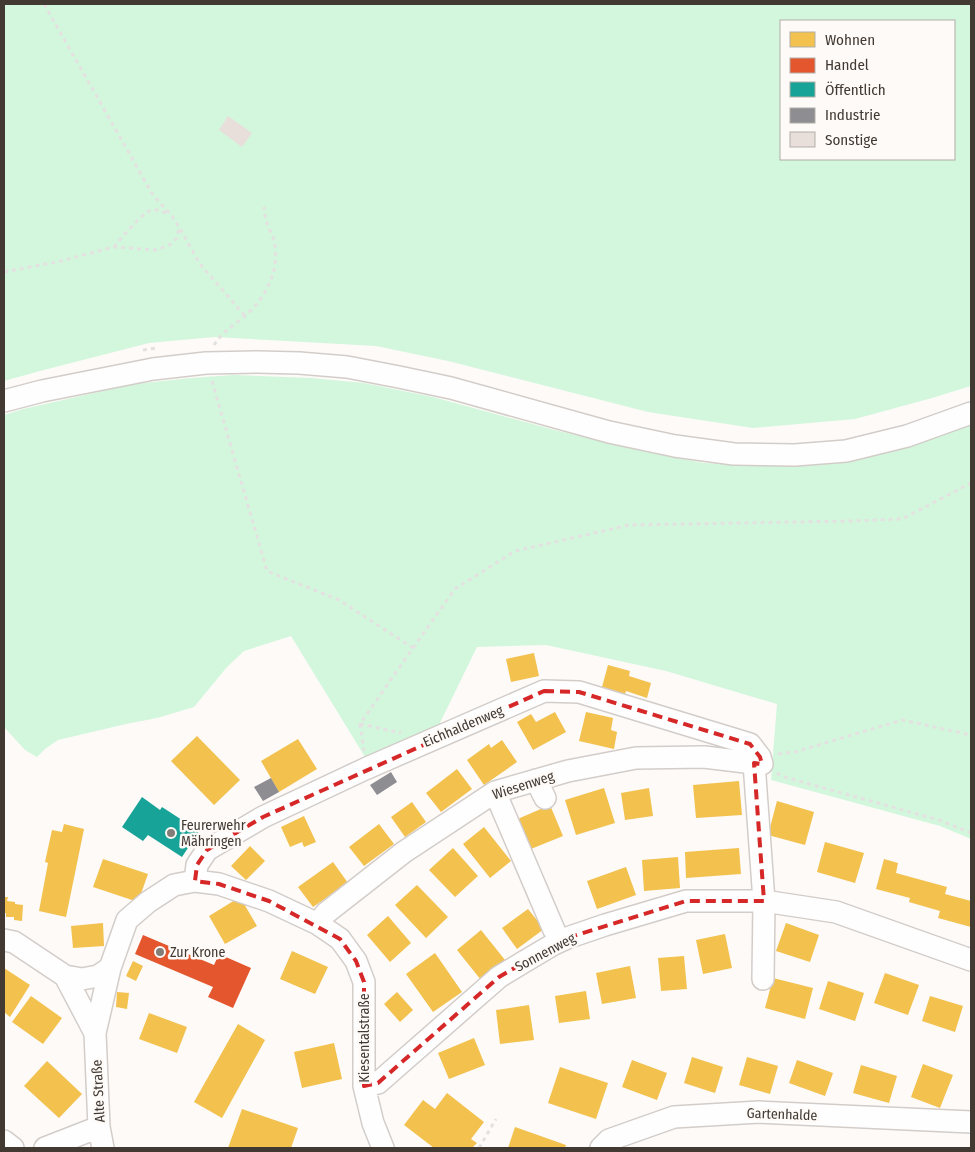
<svg xmlns="http://www.w3.org/2000/svg" width="975" height="1152" viewBox="0 0 975 1152" font-family="'Fira Sans Condensed',sans-serif">
<style>
.green{fill:#d3f7dd;fill-rule:evenodd}
.homes{fill:#f2c14e}
.shops{fill:#e4572e}
.public{fill:#17a398}
.industry{fill:#8d8d92}
.building{fill:#e8dfdb}
.lines{fill:none;stroke-linecap:round;stroke-linejoin:round}
.minor-casing{stroke:#d3cdc9;stroke-width:24}
.path{stroke:#e4e2e1;stroke-width:3;stroke-dasharray:4 4;stroke-linecap:butt}
.minor{stroke:#fffefe;stroke-width:21}
.marked{fill:none;stroke:#d62828;stroke-width:4;stroke-dasharray:10 6;stroke-linejoin:round}
.poi-dot{fill:#837d77;stroke:#fefaf7;stroke-width:2}
.labels{text-anchor:middle;stroke-width:5;stroke-linejoin:round;paint-order:stroke}
.street-label{font-size:14px;fill:#413932;stroke:#fefaf7}
.poi-label{font-size:14px;fill:#413932;stroke:#fefaf7;text-anchor:start}
</style>
<rect width="100%" height="100%" fill="#fdfaf8"/>
<path class="green" d="M4,4H971V386L932,398L855,419L753,428L648,412L448,361L376,346L214,337L149,343L40,371L4,381ZM781,21H954V159H781Z
M234,375L312,378L364,383L433,397L551,429L642,451L704,463L749,465H796L910,445L971,425V839L940,826L771,780L777,704L666,671L546,645L477,647L436,731L365,757L291,636L244,651L227,667L194,707L157,718L126,724L58,740L45,749L37,757L25,750L4,727V415L23,409L134,384L191,378Z"/>
<path class="homes" d="M534,653L539,676L511,682L506,659Z
M608,665L630,671L629,676L651,683L647,698L626,691L625,694L602,687Z
M555,712L566,732L533,750L517,722L531,714L536,722Z
M586,712L613,718L611,730L617,732L614,749L579,741Z
M197,736L240,780L214,805L171,761Z
M298,739L317,769L279,792L261,761Z
M502,740L517,762L484,785L467,760L489,744L491,748Z
M457,769L472,789L441,812L426,793Z
M739,781L742,815L696,818L693,785Z
M604,788L615,823L576,835L565,800Z
M649,788L653,816L625,820L621,793Z
M777,801L814,812L805,845L768,835Z
M412,802L426,822L405,837L391,817Z
M550,805L563,836L526,851L513,821Z
M304,816L316,842L304,847L302,842L290,847L281,827Z
M64,824L84,829L66,917L39,911L48,863L45,862L52,830L62,832Z
M379,824L394,844L364,866L349,847Z
M484,827L511,861L490,878L463,844Z
M825,842L864,853L855,883L817,872Z
M250,846L265,861L246,880L231,866Z
M453,848L478,876L455,897L429,870Z
M739,848L741,874L686,878L685,852Z
M678,857L680,888L644,891L642,860Z
M103,859L148,874L138,902L93,887Z
M884,859L898,863L896,873L947,887L945,894L971,901V927L938,918L940,911L909,902L910,898L876,889Z
M333,862L348,883L313,907L298,887Z
M626,867L636,895L597,909L587,881Z
M417,885L448,917L426,938L395,905Z
M4,897H8L7,901L15,902V904L23,905L22,921L14,920V917H6V913H4Z
M240,897L257,926L225,944L209,916Z
M528,909L544,929L517,949L502,928Z
M388,916L411,943L390,962L367,935Z
M103,923L104,946L73,948L71,926Z
M786,923L819,935L810,962L776,951Z
M481,930L505,960L481,980L457,950Z
M725,934L732,968L703,974L696,940Z
M292,951L328,967L315,994L280,979Z
M435,953L462,992L433,1012L406,974Z
M684,956L687,989L661,991L658,958Z
M133,961L143,966L136,981L126,976Z
M630,966L636,998L602,1004L596,973Z
M4,968L30,985L10,1017L4,1012Z
M885,973L919,985L908,1015L874,1003Z
M773,978L813,988L805,1019L765,1008Z
M828,981L864,993L855,1021L819,1009Z
M586,991L590,1019L559,1023L555,996Z
M117,992L129,993L127,1009L116,1007Z
M397,992L413,1010L400,1022L384,1004Z
M31,996L62,1018L43,1044L12,1022Z
M930,996L963,1006L955,1032L922,1021Z
M529,1005L534,1040L500,1044L496,1010Z
M149,1013L187,1027L177,1053L139,1039Z
M238,1024L265,1040L222,1118L194,1102Z
M474,1038L485,1065L449,1079L438,1053Z
M334,1043L342,1079L302,1088L294,1052Z
M692,1057L723,1067L715,1093L684,1083Z
M747,1057L778,1066L770,1094L739,1085Z
M632,1060L667,1073L657,1100L622,1087Z
M797,1060L833,1073L825,1096L789,1083Z
M47,1061L82,1094L59,1118L24,1086Z
M923,1064L953,1075L940,1108L911,1097Z
M861,1065L897,1076L889,1103L853,1093Z
M560,1067L608,1083L596,1119L548,1103Z
M447,1093L484,1122L471,1139L477,1143L472,1148H434L404,1125L423,1100L435,1109Z
M242,1109L298,1128L291,1148H228Z
M515,1127L566,1145L565,1148H508Z"/>
<path class="shops" d="M143,935L214,965L219,954L251,968L233,1008L208,997L213,987L135,954Z"/>
<path class="public" d="M142,797L160,810L162,807L199,831L182,857L148,835L143,841L122,827Z"/>
<path class="industry" d="M391,772L397,782L377,795L370,785Z
M271,778L279,792L263,801L254,787Z"/>
<path class="building" d="M228,116L252,133L242,147L219,130Z"/>
<g class="lines">
<g class="minor-casing">
<path id="minor" d="M4,401L42,391L153,369L206,363L257,362L299,363L347,367L399,377L451,388L609,432L675,446L734,454L795,455L846,451L907,436L971,413
M754,763L764,901L763,979
M536,780L545,798
M495,792L554,930
M195,881L197,865L207,850L263,817L365,769L544,691L579,692L750,744L760,757L762,764L704,757L636,758L568,771L495,792L404,852L326,913L318,924
M4,940L14,942L65,976L95,1033
M65,976L82,979L98,976L110,968L127,920L148,902L174,885L195,881L219,884L269,901L318,924L340,939L356,961L364,982V1086L373,1123L383,1148
M364,1086L378,1083L499,977L522,963L554,944L567,938L605,925L686,901H764L836,912L971,960
M4,1141L13,1148
M45,1148L99,1127
M103,1148L99,1127L95,1033L110,968
M601,1148L609,1140L674,1117L759,1112L971,1122"/>
</g>
<path class="path" d="M44,4L153,195L172,216L179,227L200,264L245,316
M114,247C121,238 140,216 149,211C156,208 163,211 169,215
M4,272L57,262L113,247L157,250L171,244L177,238L179,227
M214,345C222,332 234,325 245,316C267,297 282,266 273,237C271,232 268,227 267,223C265,218 265,212 264,207
M143,350L156,348
M212,381L267,571L339,600L413,648L360,724L364,751
M413,648L455,589L515,551L629,525L850,521L902,519L971,483
M360,724L401,733
M778,754L795,752L902,720L971,735
M777,773L781,776L939,820L971,833
M479,1148L496,1119"/>
<use href="#minor" class="minor"/>
</g>
<path class="marked" d="M544,691L579,692L750,744L760,757L762,764L754,763L764,901H686L567,938L499,977L378,1083L364,1086V982L356,961L340,939L269,901L219,884L195,881L197,865L207,850L263,817Z"/>
<g class="poi-dot">
<circle cx="171" cy="833" r="5"/>
<circle cx="160" cy="952" r="5"/>
</g>
<g class="labels">
<g class="street-label">
<text transform="translate(463 726) rotate(-23)" y="5">Eichhaldenweg</text>
<text transform="translate(523 785) rotate(-18)" y="5">Wiesenweg</text>
<text transform="translate(545 952) rotate(-28)" y="5">Sonnenweg</text>
<text transform="translate(364 1038) rotate(-90)" y="5">Kiesentalstraße</text>
<text transform="translate(98 1091) rotate(-93)" y="5">Alte Straße</text>
<text transform="translate(782 1114) rotate(2)" y="5">Gartenhalde</text>
</g>
<g class="poi-label">
<text x="181" y="830">Feurerwehr<tspan x="181" dy="16">Mähringen</tspan></text>
<text x="170" y="957">Zur Krone</text>
</g>
</g>
<rect width="975" height="1152" fill="none" stroke="#413932" stroke-width="10"/>
<rect x="780" y="20" width="175" height="140" fill="#fefaf7" stroke="#b2ada8"/>
<rect x="790" y="32" width="25" height="15" fill="#f2c14e" stroke="#b2ada8"/>
<text x="825" y="45" font-size="15" fill="#413932">Wohnen</text>
<rect x="790" y="58" width="25" height="15" fill="#e4572e" stroke="#b2ada8"/>
<text x="825" y="70" font-size="15" fill="#413932">Handel</text>
<rect x="790" y="82" width="25" height="15" fill="#17a398" stroke="#b2ada8"/>
<text x="825" y="95" font-size="15" fill="#413932">Öffentlich</text>
<rect x="790" y="108" width="25" height="15" fill="#8d8d92" stroke="#b2ada8"/>
<text x="825" y="120" font-size="15" fill="#413932">Industrie</text>
<rect x="790" y="132" width="25" height="15" fill="#e8dfdb" stroke="#b2ada8"/>
<text x="825" y="145" font-size="15" fill="#413932">Sonstige</text>
</svg>
